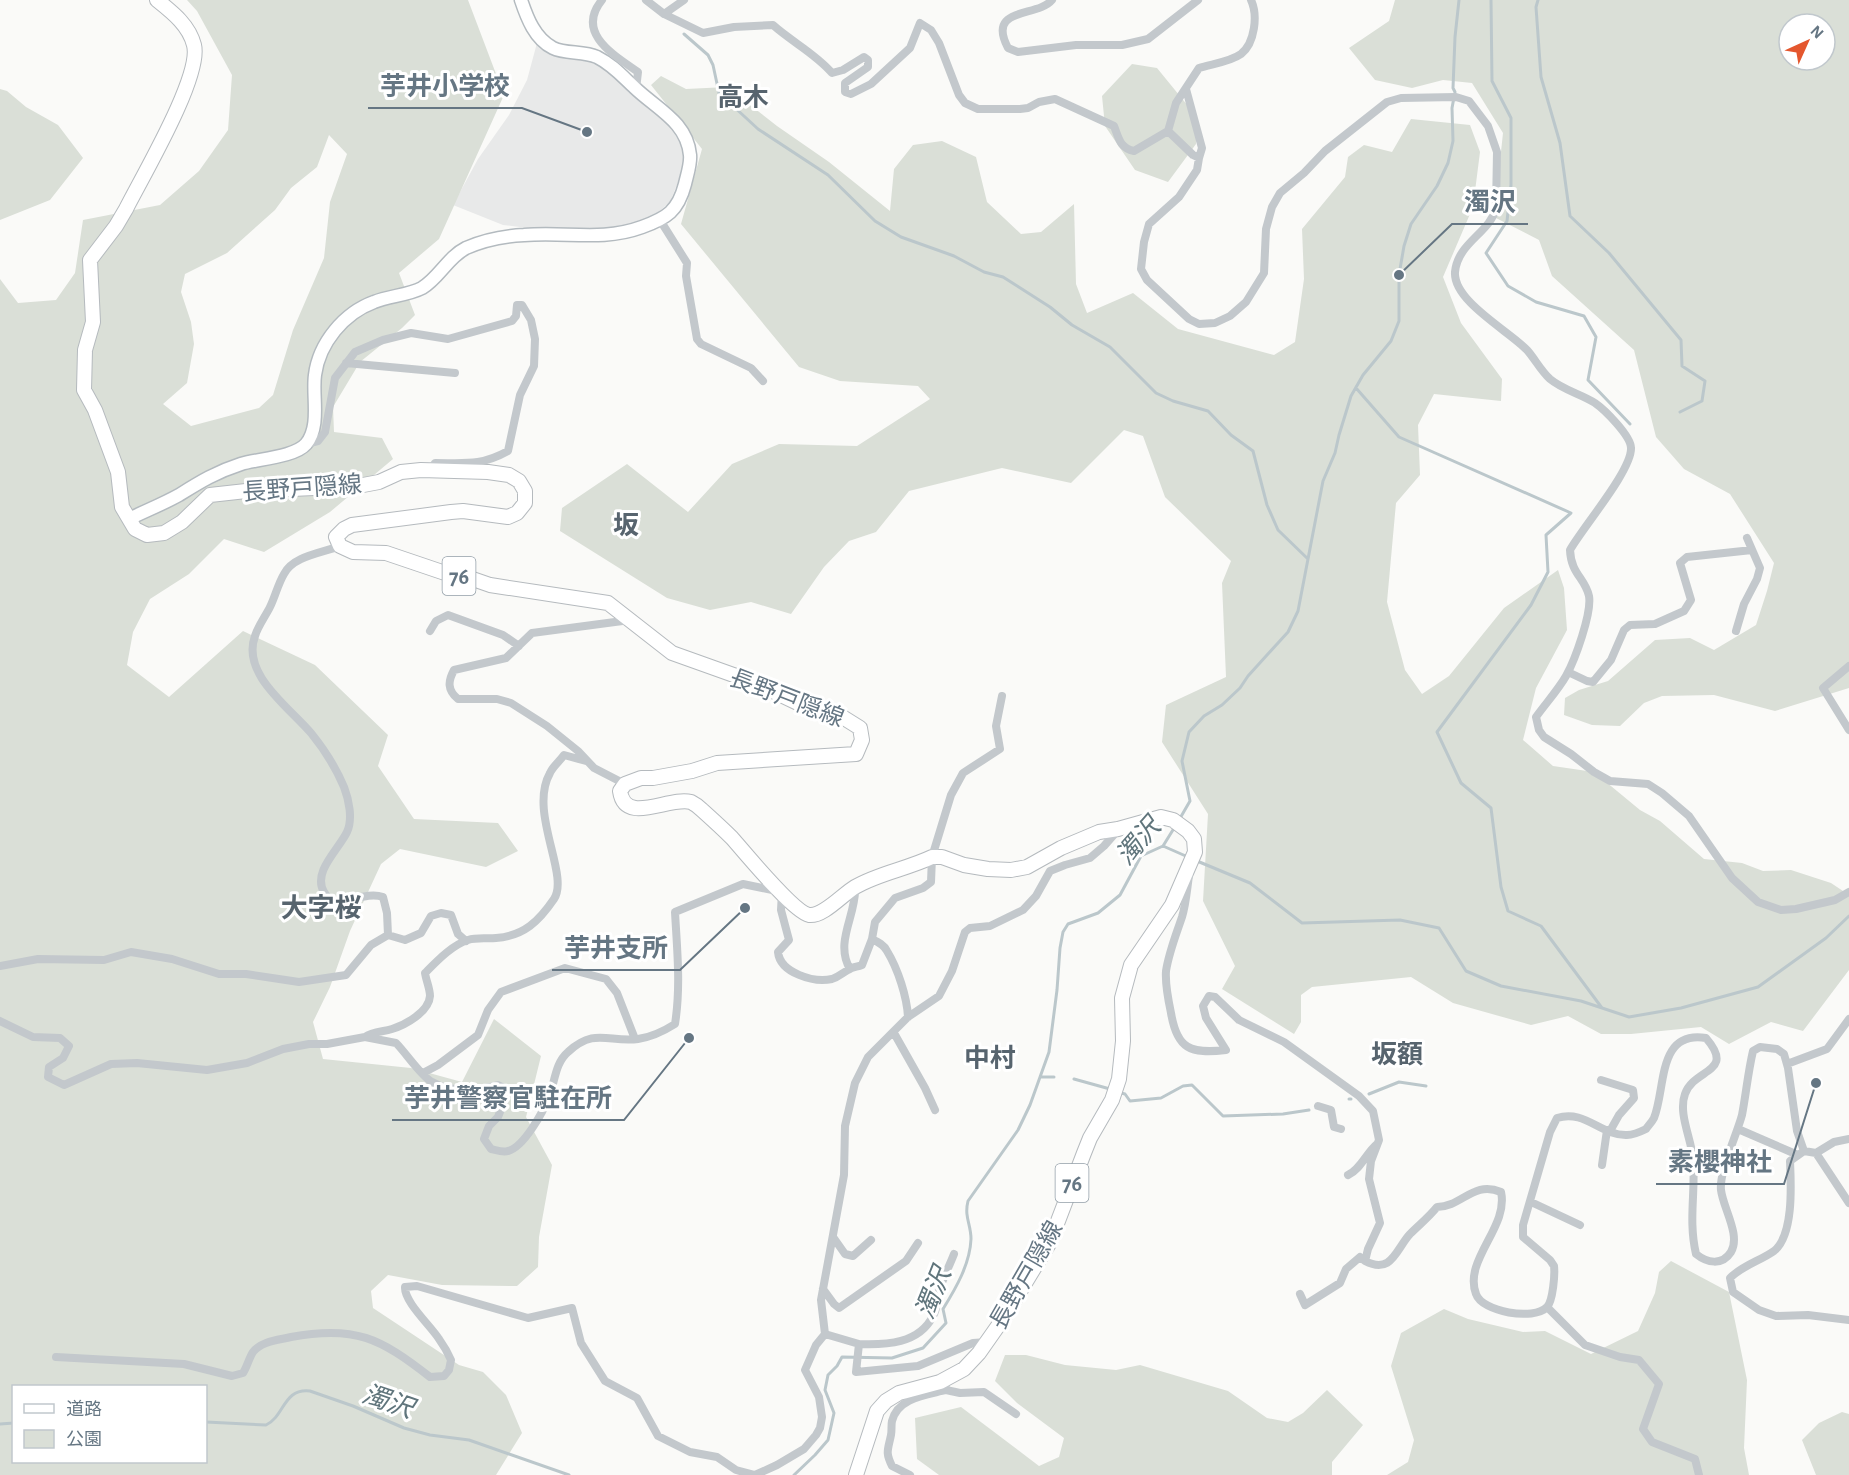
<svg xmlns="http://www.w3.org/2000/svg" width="1849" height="1475" viewBox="0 0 1849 1475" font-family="'Alegreya Sans','Noto Sans JP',sans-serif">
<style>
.built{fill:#e8e9e9}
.green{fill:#dadfd7;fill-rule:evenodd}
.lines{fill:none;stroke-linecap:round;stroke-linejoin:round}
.stream{stroke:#bbc7cb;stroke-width:3}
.secondary-casing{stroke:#b3babf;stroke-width:15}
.primary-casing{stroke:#b5babe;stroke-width:16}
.street{stroke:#c3c8cc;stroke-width:8}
.secondary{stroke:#fff;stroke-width:12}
.primary{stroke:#fff;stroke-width:14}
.labels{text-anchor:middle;stroke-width:6;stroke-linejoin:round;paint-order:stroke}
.shield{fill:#fff;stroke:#939fa8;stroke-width:1.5}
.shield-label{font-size:22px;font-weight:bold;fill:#657683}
.street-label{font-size:24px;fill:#657683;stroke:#fff}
.neighbourhood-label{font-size:26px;font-weight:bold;fill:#57646e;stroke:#fff}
.water-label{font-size:26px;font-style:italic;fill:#60757c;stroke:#fff}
.quarter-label{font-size:27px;font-weight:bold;fill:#57646e;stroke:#fff}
.leader{fill:none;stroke:#657683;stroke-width:2}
.callout-dot{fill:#657683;stroke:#fff;stroke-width:2}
.callout-label{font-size:26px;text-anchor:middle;font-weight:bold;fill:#657683;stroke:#fff;stroke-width:6;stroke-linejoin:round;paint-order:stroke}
</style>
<rect width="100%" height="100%" fill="#fafaf8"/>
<path class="built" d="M537,43L567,56L598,64L611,70L655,109L683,140L684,160L678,182L670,202L656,214L623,228L536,229L503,225L453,205L478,159L509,115L527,80Z"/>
<path class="green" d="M187,0H468L504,95L439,239L399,273L415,315L402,328L360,362L333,407L334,432L382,438L393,459L330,512L264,552L224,539L189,574L150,599L133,632L127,665L169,697L243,631L315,665L388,735L378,766L414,819L498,823L518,851L486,867L400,849L381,864L350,931L330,987L313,1022L323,1059L411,1068L462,1082L494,1019L541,1056L526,1117L552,1165L539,1237L538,1267L517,1286L442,1285L388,1275L371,1291L373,1308L459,1365L483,1372L506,1395L522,1433L496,1475H0V279L18,303L56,300L75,273L83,220L160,205L199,171L228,130L232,75L197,11ZM329,135L347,154L330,202L324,258L293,330L273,395L259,408L191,426L163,404L187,383L194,344L191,322L181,292L185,274L227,253L275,210L291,188L317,167ZM14,1386H206V1462H14Z
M1395,0H1849V688L1775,711L1714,695L1662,696L1644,703L1620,726L1592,725L1564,715L1565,698L1579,690L1608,681L1655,640L1690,638L1714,650L1756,625L1767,591L1774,563L1730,494L1684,469L1656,437L1634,350L1552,276L1539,240L1494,217L1503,133L1472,83L1443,80L1412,88L1375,80L1349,48L1389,21ZM1789,24H1825V60H1789Z
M1132,64L1157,68L1197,117L1196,144L1168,182L1135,170L1105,126L1102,96Z
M661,76L686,89L727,87L777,126L829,162L890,211L894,169L913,145L942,141L976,157L987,202L1021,234L1041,232L1074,204L1076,284L1087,313L1133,293L1178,329L1274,355L1295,342L1304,279L1302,229L1345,177L1348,157L1364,145L1392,152L1411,119L1470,125L1480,152L1473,207L1443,277L1461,323L1502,379L1501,401L1434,394L1418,425L1420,475L1396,503L1387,602L1405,670L1422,694L1449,676L1504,608L1558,570L1564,588L1567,630L1536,688L1523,740L1553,766L1594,772L1640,810L1660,821L1704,859L1742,863L1763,871L1791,870L1831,883L1849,895V970L1803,1031L1771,1022L1729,1044L1701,1027L1631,1034H1601L1568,1016L1531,1025L1453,1003L1411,977L1312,987L1301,995V1022L1294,1034L1222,989L1235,966L1203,901L1208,814L1162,742L1166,705L1226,677L1222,583L1231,561L1165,497L1143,436L1124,430L1071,483L1002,468L909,491L876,532L849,541L824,567L791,614L751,602L710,610L667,598L560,531L562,508L627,464L688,512L732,464L779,444L857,446L930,399L918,386L840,381L799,367L681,224L702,149L651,85Z
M0,89L7,91L26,107L58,125L83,158L50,200L0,220Z
M1671,1261L1729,1292L1747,1380L1744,1448L1749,1475H1387L1408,1462L1414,1440L1391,1366L1401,1333L1444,1309L1468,1319L1523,1332L1545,1331L1591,1354L1638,1331L1655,1293L1659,1272Z
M1005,1355H1026L1065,1365L1116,1370L1140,1365L1228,1391L1267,1418L1288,1422L1303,1413L1327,1390L1363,1425L1332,1462V1475H939L917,1459L915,1418L961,1407L1039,1466L1059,1457L1064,1438L1017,1403L995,1381Z
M1842,1412L1849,1414V1475H1816L1802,1440L1819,1423Z"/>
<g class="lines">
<path class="stream" d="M1491,0L1492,81L1511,118V185L1507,221L1486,253L1508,286L1536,302L1584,316L1596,337L1588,380L1630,424
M1538,0L1536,7L1541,77L1560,143L1570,216L1609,253L1681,340L1682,366L1705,381L1702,401L1680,412
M684,34L708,55L713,65L719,93L758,129L828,175L875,221L901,237L954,256L984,272L1003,277L1050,307L1072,325L1110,347L1156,393L1173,401L1208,411L1231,435L1253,451L1267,505L1278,530L1308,559
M1356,388L1399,437L1571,513L1546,535L1548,572L1531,605L1437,732L1461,783L1491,808L1501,887L1508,911L1541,926L1602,1008
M1179,820L1190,801L1182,761L1189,732L1204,716L1222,705L1240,688L1248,676L1288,632L1298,611L1323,481L1335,453L1339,435L1351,396L1363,375L1391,341L1399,321V275L1404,246L1411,224L1437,186L1448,163L1453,141L1452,108L1455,92L1453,88L1455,37L1459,0
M1163,846L1188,857
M1197,861L1250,883L1302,923L1400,920L1439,928L1466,971L1501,986L1581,1001L1629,1017L1681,1008L1758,987L1826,938L1849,916
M1041,1077H1054
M1074,1079L1110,1089
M1121,1093L1125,1094L1130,1101L1161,1098L1183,1086L1192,1085L1223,1116L1283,1114L1309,1110
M1369,1094L1399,1082L1426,1086
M1349,1099H1351
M206,1422L266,1425C285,1416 283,1388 310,1391L353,1406L404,1428L430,1435L469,1440L569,1475
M0,1424L14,1423
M794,1475L815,1455L828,1440L834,1413L825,1390L828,1375L837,1366L842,1357L892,1358L923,1348L946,1323L943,1309C956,1288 970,1264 971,1239C971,1224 964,1217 968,1201L1018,1130L1030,1105L1049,1052L1057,990L1060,948L1063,932L1068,924L1098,913L1120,895L1141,856L1163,846L1176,825"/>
<g class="secondary-casing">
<path id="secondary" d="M129,519C145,511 163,504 179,495C200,482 216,472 241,464C257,459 295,457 306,444C321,426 312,396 315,375C319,343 344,313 374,302C389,296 409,295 422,288C439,278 448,257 466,248C484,240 504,236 524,235C565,231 601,242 642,227C667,218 678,211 685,184C687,175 691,164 690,155C687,122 657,109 635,88C623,77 613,65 597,57C584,51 565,54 553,48C535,39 527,18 521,0"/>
</g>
<g class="primary-casing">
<path id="primary" d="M157,0C172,12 189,25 194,45C202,76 142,177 126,209L116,226L90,260L93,322L85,350L84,390L95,410L118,472L122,507L135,529L147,535L164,533L182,522L210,495L246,491L358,486L379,482L401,472L421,470L488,472L509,475L519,481L525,491V503L517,513L508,517L463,511L451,512L352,525L344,529L336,537L340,546L353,552L386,553L448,574L467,577L490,585L608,603L672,653L756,683L804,706L844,718L860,728L862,740L856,754L717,763L692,771L653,778H641L625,784L620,791C625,826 669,796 691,802C695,804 699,807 702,810C712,819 723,829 732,838C745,853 794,912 809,915C823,917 843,894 855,887C879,873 907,869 932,857H942L964,865L988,869L1011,870L1027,867L1061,848L1099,832L1118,829L1161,817L1173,820L1188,831L1194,839L1195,852L1172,905L1131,965L1122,998L1123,1041L1119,1079L1112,1100L1090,1138L1084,1153L1050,1242L1005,1316L979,1353L964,1369L940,1382L899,1393L886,1401L877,1411L856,1475"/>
</g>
<path class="street" d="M602,0C575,33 614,55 638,72L636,89
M646,0L664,14L684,0
M1052,0C1037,18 986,6 1008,48L1018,52L1076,45H1122L1148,39L1198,0
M664,14L703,33L734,27L773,25C792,42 816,54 832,73L843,70L864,57L868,60V67L845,83V92L851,94L871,84L910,48L920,23L931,30L939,43L959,95L965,103L978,109H1020L1028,108L1039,102L1055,99L1114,126C1119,139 1120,148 1134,151L1168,131L1176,103L1199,68C1211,64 1230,62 1241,54C1255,43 1258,15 1251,0
M1186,89L1202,148L1199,158
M1168,131L1193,155L1199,158L1197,170L1179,197L1149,224L1144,242L1141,269L1147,280L1189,319L1199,324L1215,323L1230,316L1246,302L1264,273L1266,229L1272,207L1280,193L1304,173L1325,151L1387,102L1401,98L1456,97L1469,101L1488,126L1497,152L1496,208C1490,233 1458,242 1455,272C1453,301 1509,331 1527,350C1535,359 1541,371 1550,379C1563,390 1581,394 1595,403C1605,410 1631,436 1631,448C1632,470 1583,527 1570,550C1571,574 1585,578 1589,596C1592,613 1575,660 1566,676C1558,690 1546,703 1536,717L1539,730L1544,737L1571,754L1594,772L1610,781L1648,784L1662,793L1689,816L1732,878L1758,902L1781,910L1796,909L1835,900L1849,892
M660,220L687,263L686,276L697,339L701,344L751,368L763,381
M346,363L455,373
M306,444L318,441L325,432L335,378L355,352L383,340L411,333L448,339L512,321L516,316L517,305H522L531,320L535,339L534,366L520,395L508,451C481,466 465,463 435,463L430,470
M340,546C322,553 293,556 284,574C278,584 275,597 270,607C265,617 258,626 255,636C241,674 289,707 311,733C324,749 336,768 344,787C349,800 353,819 347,832C339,849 312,872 324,892C327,896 329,900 334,901C346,905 366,891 383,897L387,913L388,935L405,940L421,933L431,916L441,913L451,915L458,934L466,941
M430,631L436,621L448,615L503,635L519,646
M1736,631L1744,604L1757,579L1760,568L1747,538
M1849,666L1823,688L1849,730
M1568,672L1587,681L1593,682L1611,660L1624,630L1630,625L1655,624L1684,611L1691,600L1680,563L1687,557L1752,550
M625,784L594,768L578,751L547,726L511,703L497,699H458C447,690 448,681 454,670L506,658L532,633L630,620
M1189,876C1187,889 1186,904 1182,917C1176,935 1169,952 1166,971C1165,985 1168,999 1171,1013C1177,1049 1190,1054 1226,1050L1206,1018L1203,1006L1209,996L1215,997L1239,1020L1284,1042L1359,1096L1373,1111L1379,1140L1371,1161L1369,1179L1380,1223L1368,1249L1365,1261C1392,1275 1396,1249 1410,1234C1419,1225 1429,1217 1437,1207C1462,1207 1473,1180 1501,1192C1509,1227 1463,1260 1476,1294C1482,1312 1534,1321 1547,1307C1553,1301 1555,1274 1554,1266L1550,1260L1523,1237V1225L1550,1132L1557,1118C1585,1109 1601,1136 1627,1135C1634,1135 1640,1132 1646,1129C1648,1126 1652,1122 1654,1118C1666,1088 1657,1030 1706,1038C1736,1073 1694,1068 1685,1094C1678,1113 1691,1138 1693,1158C1696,1190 1688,1220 1696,1254C1707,1263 1722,1266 1731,1252C1741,1235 1723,1208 1721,1190C1719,1172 1737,1134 1742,1115C1746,1094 1748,1072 1753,1051L1760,1047L1777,1049L1784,1054L1788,1068L1797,1131L1804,1151L1816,1153L1849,1203
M872,939L875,922L895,898L923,888L931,882L932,857L951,795L963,773L1000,749L996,726L1002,696
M0,966L38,959L104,960L131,952L172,959L219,974H246L299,982L346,975L371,945L388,935
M850,969C834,942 857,914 855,887
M0,1021L33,1037L60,1038L69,1046L63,1058L49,1067L48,1077L64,1085L111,1064L137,1063L207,1070L247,1063L283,1049L309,1044H327L365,1037L396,1043C406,1053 421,1076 432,1082C450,1093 479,1090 498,1085L504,1088L507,1094L498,1117L489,1126L484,1139L491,1149C496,1150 503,1153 508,1151C524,1147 543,1112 549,1097C555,1082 555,1063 568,1052C595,1027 609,1043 638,1039C652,1037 664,1031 675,1024C681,986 677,949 675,912L743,884L782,892L781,910L789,940L778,952C780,973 814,983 832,979C839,977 842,973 848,970C852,967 857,967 862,965L872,939C878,942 884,945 887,951C898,969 907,997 908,1017
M894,1033L925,1088L935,1110
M365,1037C373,1031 383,1032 392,1029C405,1025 429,1012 430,996C430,989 426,980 425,973C437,961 452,945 468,940C477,937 487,939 496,938C524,936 539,921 554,899C570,875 528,812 550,773C553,766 560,761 564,755L586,761
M1787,1064L1827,1049L1849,1019
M423,1073L438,1065L478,1035L488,1010L501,992L565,968L606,979L617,993L635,1039
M1601,1080L1633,1090L1634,1098L1619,1115L1610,1131
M1318,1106L1331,1110L1334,1127L1341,1129
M1738,1129L1798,1155
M1804,1151L1790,1161C1791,1184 1794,1235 1774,1251C1760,1261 1743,1265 1730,1278L1733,1292L1759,1310L1776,1316L1808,1315L1849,1320
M1816,1153L1834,1142L1849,1139
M1602,1165L1607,1130
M1348,1175C1361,1169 1366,1153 1377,1144
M1531,1202L1580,1225
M833,1237L845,1254L853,1256L871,1240
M823,1289L834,1304L839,1308L906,1261L918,1243
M1300,1294L1305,1305L1340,1283L1346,1269L1360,1257L1365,1261
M1547,1307L1585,1345L1620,1357L1639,1360L1659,1384L1643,1429L1652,1442L1695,1459L1699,1475
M825,1334L859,1344L856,1372L918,1366L973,1343L987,1342
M859,1344C886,1345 919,1344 933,1316C937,1310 937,1301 938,1294C942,1280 949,1267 954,1254
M56,1357L184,1364L232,1376L243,1373C247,1367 249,1358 253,1352C261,1341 279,1340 291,1337C355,1325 380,1338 430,1377L444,1376L449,1370L451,1360C448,1353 444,1346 439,1339C431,1326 404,1302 405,1287L417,1286L528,1318L572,1308L581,1343L605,1381L637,1398L658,1436L690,1452L717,1457L736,1470L755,1475L777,1465L804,1449L816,1435L820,1428L822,1417L819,1397L805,1370L816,1345L825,1334L821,1300L844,1175L845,1126L855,1083L868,1057L908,1017L939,996L952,971L965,932L970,928L990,926L1023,910L1036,896L1050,871L1065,865L1090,858L1104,846L1118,830
M946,1390L960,1393L984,1392L1016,1414
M910,1475L892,1466C885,1452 888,1450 891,1435C892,1430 891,1425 892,1421C898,1397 927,1395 946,1390L945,1379"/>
<use href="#secondary" class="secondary"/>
<use href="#primary" class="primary"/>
</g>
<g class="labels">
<g class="shield">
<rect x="442.5" y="557" width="33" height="38" rx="4.5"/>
<rect x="1055.5" y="1164" width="33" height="38" rx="4.5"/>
</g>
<g class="shield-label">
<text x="459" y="584">76</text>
<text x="1072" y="1191">76</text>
</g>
<g class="street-label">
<text transform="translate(302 488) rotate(-4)" y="8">長野戸隠線</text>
<text transform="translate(787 698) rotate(21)" y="8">長野戸隠線</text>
<text transform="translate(1026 1275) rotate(-60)" y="8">長野戸隠線</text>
</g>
<g class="neighbourhood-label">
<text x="743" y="106">高木</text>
<text x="626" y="534">坂</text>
<text x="1397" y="1063">坂額</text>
<text x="990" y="1067">中村</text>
</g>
<g class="water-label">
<text transform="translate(1138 841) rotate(-49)" y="9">濁沢</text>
<text transform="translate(933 1293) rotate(-68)" y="9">濁沢</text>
<text transform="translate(388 1401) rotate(19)" y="9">濁沢</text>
</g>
<g class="quarter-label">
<text x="321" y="917">大字桜</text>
</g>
</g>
<path class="leader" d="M587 132L522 108H368M1399 275L1452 224H1528M745 908L680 970H552M689 1038L624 1120H392M1816 1083L1784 1184H1656"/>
<g class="callout-dot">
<circle cx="587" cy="132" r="6"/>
<circle cx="1399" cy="275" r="6"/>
<circle cx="745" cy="908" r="6"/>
<circle cx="689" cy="1038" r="6"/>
<circle cx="1816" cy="1083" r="6"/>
</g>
<g class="callout-label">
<text x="445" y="95">芋井小学校</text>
<text x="1490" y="211">濁沢</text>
<text x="616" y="957">芋井支所</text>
<text x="508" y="1107">芋井警察官駐在所</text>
<text x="1720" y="1171">素櫻神社</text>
</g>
<rect x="12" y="1385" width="195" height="78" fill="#ffffff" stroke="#c1c8cd" stroke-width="1.5"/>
<rect x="24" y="1404" width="30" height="9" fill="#ffffff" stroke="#c1c8cd" stroke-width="1.5"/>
<text x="66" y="1415" font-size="18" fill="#657683">道路</text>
<rect x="24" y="1430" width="30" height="18" fill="#dadfd7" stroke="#c1c8cd" stroke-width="1.5"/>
<text x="66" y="1445" font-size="18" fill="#657683">公園</text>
<g transform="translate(1807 42) rotate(45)"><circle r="28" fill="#ffffff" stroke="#c1c8cd" stroke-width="1.5"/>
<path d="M0-4.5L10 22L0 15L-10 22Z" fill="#e4572e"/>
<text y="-9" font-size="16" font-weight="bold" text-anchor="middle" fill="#657683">N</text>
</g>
</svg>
